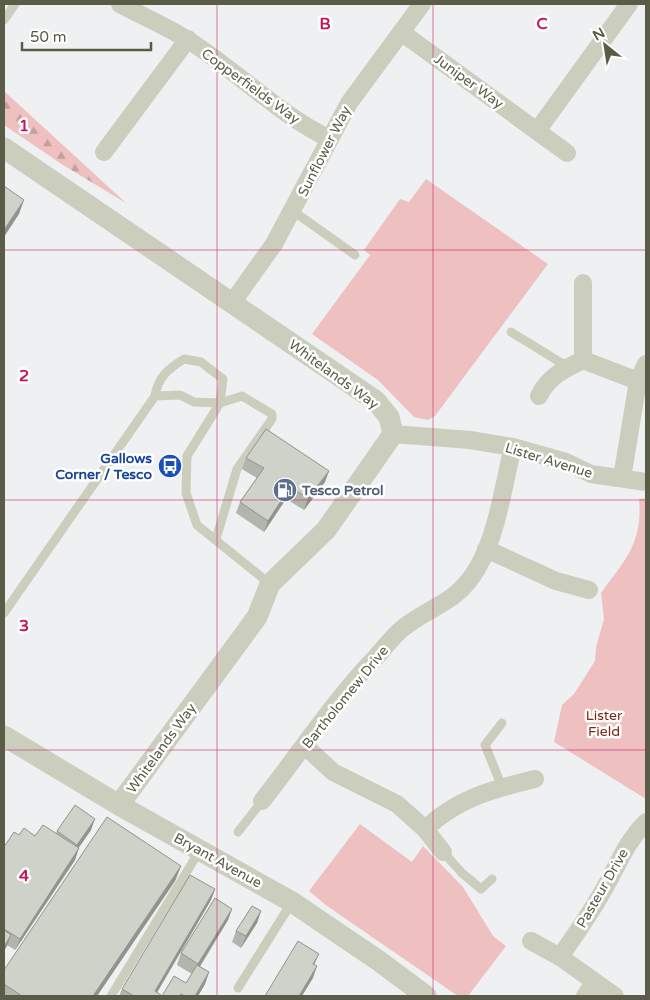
<svg xmlns="http://www.w3.org/2000/svg" width="650" height="1000" viewBox="0 0 650 1000" font-family="'Varela Round',sans-serif">
<style>
.forest{fill:url(#forest-firs)}
.park{fill:#eec0bf}
.lines{fill:none;stroke-linecap:round;stroke-linejoin:round}
.service{stroke:#cccebd;stroke-width:9}
.minor{stroke:#cccebd;stroke-width:18}
.tertiary{stroke:#cccebd;stroke-width:21}
.wall{fill:#b2b5ad}
.shaded-wall{fill:#91938d}
.building{fill:#cfd2c9;stroke:#91938d}
.grid{fill:none;stroke:#c2185b;stroke-width:1;stroke-opacity:0.55}
.labels{text-anchor:middle;stroke-width:5;stroke-linejoin:round;paint-order:stroke}
.street-label{font-size:14px;fill:#5a5c47;stroke:#fff}
.transit-label{font-size:14px;font-weight:bold;fill:#164399;stroke:#fff;text-anchor:end}
.service-label{font-size:14px;font-weight:bold;fill:#4e5e75;stroke:#fff;text-anchor:start}
.park-label{font-size:14px;fill:#7d2819;stroke:#fff}
.grid-label{font-size:16px;text-anchor:middle;font-weight:bold;fill:#c2185b;stroke:#fff;stroke-width:5;stroke-linejoin:round;paint-order:stroke}
</style>
<defs>
<pattern id="forest-firs" width="22" height="20" patternUnits="userSpaceOnUse" patternTransform="scale(1.25)"><rect width="22" height="20" fill="#eec0bf"/><path d="M5 1l3.5 6h-7zM16 11l3.5 6h-7z" fill="#c49f9d"/></pattern>
</defs>
<rect width="100%" height="100%" fill="#eff0f2"/>
<path class="forest" d="M4,91L126,203L63,165L4,125Z"/>
<path class="park" d="M426,179L548,264L435,416L428,420L414,417L378,380L312,334L370,255L364,250L400,199L409,202Z
M646,498V799L554,742L562,705L574,694L595,661L596,647L604,619L601,593C625,560 643,543 639,499Z
M360,824L412,862L423,846L463,887L493,936L506,946L468,996H458L327,906L309,891Z"/>
<g class="lines">
<path class="service" d="M4,20L15,4
M293,211L355,255
M511,332L568,367
M155,396L180,395L194,402L220,403L242,396L272,414V419L237,469L216,539
M4,613L155,396C158,377 168,369 184,359L201,362L223,379L220,403L187,456L186,493L197,525L270,584
M502,787L485,745L502,723
M238,832L262,801
M443,852L462,873L481,889L492,879
M238,988L292,902
M111,996L200,850"/>
<path class="minor" d="M120,4C142,16 166,26 188,40C237,71 278,114 330,139
M401,32L567,153
M537,131L629,4
M104,152L188,39
M232,303L274,244L349,103L422,4
M583,360L638,381
M539,396C548,377 564,369 583,360V283
M393,434L470,440L513,447L566,462L591,474L646,482
M622,478L638,381L646,364
M486,549L556,581L589,590
M305,746L333,772L397,804L425,829L443,852
M262,801C300,753 334,700 377,656C385,647 393,636 403,628C432,605 457,604 478,567C498,532 503,486 513,447
M425,829C458,798 493,789 535,779
M531,941L560,957L615,996
M560,957C575,935 591,913 604,889C618,865 626,842 646,822
M585,996L595,982"/>
<path class="tertiary" d="M4,148L376,401L389,417L393,434L326,530L270,584L257,617L119,805
M4,736L119,805L292,902L379,961L426,996"/>
</g>
<path class="wall" d="M246,458L325,482L304,510L286,499L264,532L236,513L240,502L257,478L242,469Z
M91,830L78,848L75,860L15,950L7,945L4,951V847L19,835L35,836L56,833L57,831Z
M181,866L175,881L97,996H4V970Z
M215,889L211,900L157,992L160,996H119L122,989Z
M232,909L228,920L200,967L209,972L205,984L198,996H162L186,983L192,974L177,965L181,953Z
M261,911L257,923L241,948L232,942L236,931Z"/>
<path class="shaded-wall" d="M24,200L19,214L4,237V230Z
M329,471L325,482L304,510L308,498Z
M290,487L286,499L264,532L268,521Z
M95,819L91,830L73,856L77,845Z
M79,848L75,860L15,950L20,939Z
M181,866L175,881L97,996H93Z
M215,889L211,900L155,996V991Z
M232,909L228,920L194,975L198,964Z
M261,911L257,923L241,948L246,936Z
M11,935L7,946L4,951V947Z
M319,954L314,965L313,964Z
M317,966L313,978L302,996H299Z
M209,972L205,984L198,996H195Z"/>
<path class="building" d="M4,186L24,200L4,230Z
M266,429L329,471L308,498L290,487L268,521L240,502L264,468L246,458Z
M75,805L95,819L77,845L57,831Z
M107,817L181,866L93,996H22L4,984V970Z
M43,825L79,848L20,939L4,929V847L14,832L19,835L24,828L35,836Z
M190,875L215,889L155,991L161,995L160,996H134L122,989Z
M215,898L232,909L198,964L181,953Z
M252,906L261,911L246,936L236,931Z
M4,930L11,935L4,947Z
M298,941L319,954L313,964L317,966L299,996H265Z
M197,965L209,972L195,996H185L181,994L180,996H162L174,976L186,983Z"/>
<path class="grid" d="M217,4V996M433,4V996M4,250H646M4,500H646M4,750H646"/>
<defs>
<g id="bus-disc" transform="scale(1.25)"><circle r="9.5" fill="#1a4fb4" stroke="#fff"/><path d="M-5-6H5V4H4V6H2V4H-2V6H-4V4H-5ZM-3.5-4V0h7V-4ZM-3.5 1.2v1.5H-2V1.2ZM2 1.2v1.5H3.5V1.2Z" fill="#fff"/></g>
<g id="fuel-disc" transform="scale(1.25)"><circle r="9.5" fill="#5c6f8a" stroke="#fff"/><path d="M-5.5-6h7V0h2V4h1.3V-2.5L3-4.5l.8-.8L6-3V5H2.5V1h-1V6h-7ZM-4.2-4.7v3.2H.2V-4.7Z" fill="#fff"/></g>
</defs>
<g fill-rule="evenodd">
<use href="#bus-disc" x="170" y="466"/>
<use href="#fuel-disc" x="285" y="490"/>
</g>
<g class="labels">
<g class="street-label">
<text transform="translate(469 81) rotate(36)" y="5">Juniper Way</text>
<text transform="translate(251 86) rotate(36)" y="5">Copperfields Way</text>
<text transform="translate(324 151) rotate(-63)" y="5">Sunflower Way</text>
<text transform="translate(334 374) rotate(36)" y="5">Whitelands Way</text>
<text transform="translate(549 460) rotate(17)" y="5">Lister Avenue</text>
<text transform="translate(345 697) rotate(-51)" y="5">Bartholomew Drive</text>
<text transform="translate(161 748) rotate(-54)" y="5">Whitelands Way</text>
<text transform="translate(218 860) rotate(29)" y="5">Bryant Avenue</text>
<text transform="translate(602 888) rotate(-60)" y="5">Pasteur Drive</text>
</g>
<g class="transit-label">
<text x="152" y="463">Gallows<tspan x="152" dy="16">Corner / Tesco</tspan></text>
</g>
<g class="service-label">
<text x="302" y="495">Tesco Petrol</text>
</g>
<g class="park-label">
<text x="604" y="720">Lister<tspan x="604" dy="16">Field</tspan></text>
</g>
</g>
<g class="grid-label">
<text x="325" y="29">B</text>
<text x="542" y="29">C</text>
<text x="24" y="131">1</text>
<text x="24" y="381">2</text>
<text x="24" y="631">3</text>
<text x="24" y="881">4</text>
</g>
<rect width="650" height="1000" fill="none" stroke="#5a5c47" stroke-width="10"/>
<g transform="translate(605 45) rotate(330)" stroke="#ffffff" stroke-width="4" paint-order="stroke">
<path d="M0-4L9 19L0 12L-9 19Z" fill="#5a5c47"/>
<text y="-8" font-size="14" font-weight="bold" text-anchor="middle" fill="#5a5c47">N</text>
</g>
<path d="M22 42v8h129v-8" fill="none" stroke="#5a5c47" stroke-width="2.5"/>
<text x="30" y="42" font-size="15" fill="#5a5c47" stroke="#ffffff" stroke-width="4" paint-order="stroke">50 m</text>
</svg>
